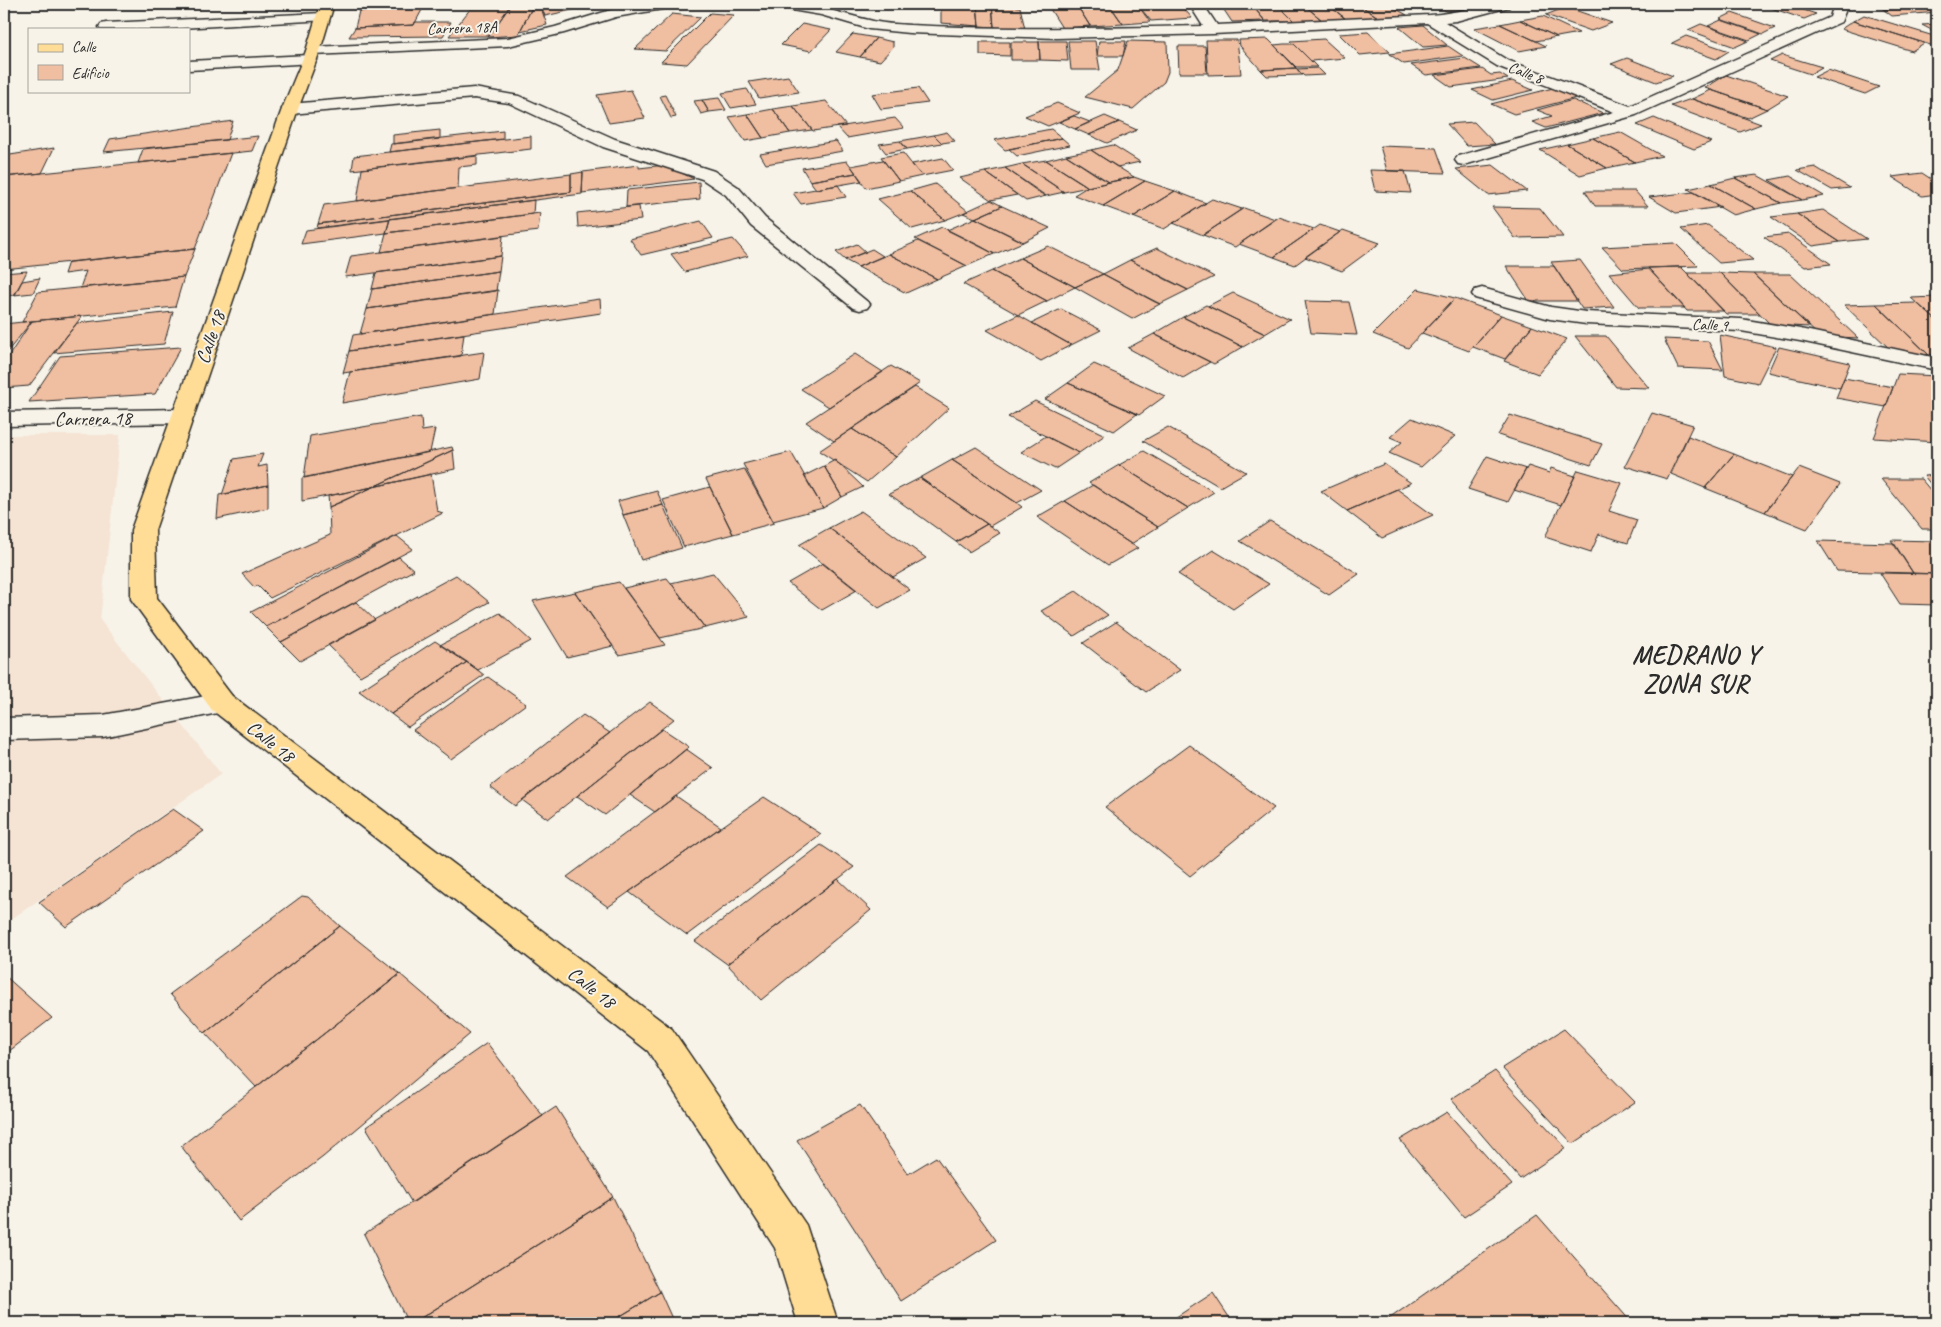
<svg xmlns="http://www.w3.org/2000/svg" width="1941" height="1327" viewBox="0 0 1941 1327" font-family="Caveat,sans-serif">
<style>
.built{fill:#f5e3d3}
.building{fill:#f0bea1;stroke:#2b2b2b}
.lines{fill:none;stroke-linecap:round;stroke-linejoin:round}
.minor-casing{stroke:#2b2b2b;stroke-width:3}
.major-casing{stroke:#2b2b2b;stroke-width:3}
.minor{fill:#f7f3e8;fill-rule:evenodd}
.major{fill:#ffdd96;fill-rule:evenodd}
.labels{text-anchor:middle;stroke-width:4;stroke-linejoin:round;paint-order:stroke}
.far-street-label{font-size:16px;fill:#2b2b2b;stroke:#f7f3e8}
.street-label{font-size:20px;fill:#2b2b2b;stroke:#f7f3e8}
.district-label{font-size:25px;font-weight:bold;letter-spacing:1px;fill:#2b2b2b;stroke:#f7f3e8}
</style>
<rect width="100%" height="100%" fill="#f7f3e8"/>
<filter id="ink" filterUnits="userSpaceOnUse"><feTurbulence type="fractalNoise" baseFrequency=".02" numOctaves="2"/><feDisplacementMap in="SourceGraphic" scale="10" xChannelSelector="R" yChannelSelector="G"/><feConvolveMatrix kernelMatrix="1 2 1 2 8 2 1 2 1" color-interpolation-filters="sRGB"/></filter>
<g filter="url(#ink)">
<path class="built" d="M4,435H120L100,620L221,774L4,924Z"/>
<path class="building" d="M359,4H446L359,11Z
M534,4L518,35L488,37L510,6Z
M540,4H569L572,10L545,16Z
M569,4H589L590,7L572,10Z
M941,4H977L979,26L941,23Z
M977,4L992,5L994,27L979,26Z
M1076,4H1109L1123,24L1090,26Z
M1109,4H1137L1150,22L1123,24Z
M1137,4H1180L1192,18L1151,21Z
M1220,4H1251L1265,21L1232,22Z
M1251,4H1277L1294,21H1265Z
M1277,4H1303L1323,21H1294Z
M1303,4H1327L1346,19L1323,21Z
M1327,4H1358L1378,17L1346,19Z
M1358,4H1388L1407,15L1378,17Z
M1431,4H1471L1480,7L1447,11Z
M1595,4H1627L1618,10Z
M1764,4H1786L1816,14L1804,19L1762,5Z
M1876,4H1937V5L1884,10Z
M540,5L547,25L520,31L533,6Z
M992,5L1020,7L1025,29L994,27Z
M1937,5V12L1892,16L1884,10Z
M424,6L414,25L355,28L359,11Z
M509,7L489,36H449L471,8Z
M1078,7L1090,26L1062,28L1050,9Z
M1566,7L1612,23L1591,31L1546,15Z
M710,13L734,15L687,64L661,62Z
M1732,13L1775,28L1763,34L1720,19Z
M672,14L701,17L666,51L635,49Z
M1864,15L1937,37V47L1853,21Z
M1543,16L1579,33L1557,37L1520,20Z
M1520,20L1557,37L1536,41L1500,24Z
M1721,20L1761,34L1749,40L1708,26Z
M1853,21L1924,43L1912,51L1841,29Z
M415,22H451L443,36L349,37L355,28L414,25Z
M802,24L816,27L831,30L811,51L781,45Z
M1500,24L1536,41L1546,46L1519,51L1474,28Z
M1701,24L1746,40L1748,41L1735,47L1688,30Z
M1937,24V33L1922,25Z
M1423,25L1447,45L1423,47L1399,27Z
M1368,32L1381,44L1390,52L1360,55L1339,34Z
M853,34L876,38L860,57L836,52Z
M1686,36L1729,51L1716,59L1672,43Z
M876,38L893,42V47L880,61L860,57Z
M1268,39L1274,45L1296,68L1261,70L1240,46L1239,40Z
M1324,39L1345,58L1311,61L1291,41Z
M1206,40H1237L1241,74L1208,75Z
M1039,41H1066L1068,61L1040,60Z
M1068,41H1095L1100,70H1071Z
M1099,41H1126L1123,56H1097Z
M1128,41L1167,42L1168,72L1164,82L1133,109L1085,97L1118,70Z
M980,42H1010V56L980,55Z
M1011,42H1039L1040,60H1011Z
M1284,44H1294L1317,67H1296L1274,45Z
M1178,46H1205L1207,73H1179Z
M1448,46L1463,56L1404,64L1389,54Z
M1782,55L1822,67L1810,74L1770,61Z
M1465,58L1481,68L1426,75L1411,65Z
M1627,58L1673,76L1656,82L1611,64Z
M1296,68L1302,75L1267,76L1261,70Z
M1318,68L1325,75L1304,76L1297,69Z
M1482,69L1491,75L1500,74L1508,79L1451,87L1434,75Z
M1828,70L1879,87L1865,94L1814,77Z
M1726,75L1788,96L1767,109L1705,88Z
M788,76L799,92L759,98L749,82Z
M1512,81L1533,90L1493,100L1472,90Z
M918,88L928,103L881,109L872,94Z
M1553,88L1576,98L1514,114L1491,104Z
M747,89L756,104L731,108L722,93Z
M631,90L645,118L609,123L597,95Z
M1711,90L1767,109L1748,118L1692,99Z
M665,95L676,117L671,118L660,96Z
M719,98L726,110L709,112L702,100Z
M1691,99H1692L1761,124L1740,132L1671,106Z
M702,100L709,112L701,114L694,101Z
M1573,100L1603,113L1546,128L1532,122L1552,116L1537,110Z
M826,101L846,126L813,131L793,106Z
M1057,103L1080,113L1048,126L1025,116Z
M793,106L812,130L790,133L773,109Z
M773,109L790,133L763,138L747,114Z
M747,114L763,138L745,141L729,117Z
M1074,116L1090,122L1075,129L1059,122Z
M1105,116L1119,122L1089,135L1075,129Z
M895,118L904,128L847,138L837,127Z
M1654,118L1711,142L1694,149L1637,125Z
M233,121L227,140L104,152L110,139Z
M1119,122L1137,130L1107,143L1089,135Z
M1474,122L1495,144L1467,146L1447,124Z
M1051,129L1062,138L1005,150L994,140Z
M440,130V139L393,144V135Z
M503,131V139L389,152L391,144Z
M947,132L955,141L942,143L934,135Z
M1620,132L1662,156L1635,162L1593,138Z
M934,135L942,143L907,149L900,141Z
M258,136L252,151L138,163L143,149Z
M531,136V149L352,170L354,156Z
M1062,138L1070,145L1017,156L1009,149Z
M1593,138L1635,162L1607,168L1567,144Z
M836,141L843,151L766,164L760,154Z
M900,141L907,149L886,153L879,144Z
M1567,144L1607,168L1580,175L1540,150Z
M1113,145L1140,162L1117,167L1091,150Z
M1380,146L1436,148L1445,173L1387,171Z
M54,148L42,173L4,177V156Z
M1091,150L1100,156L1134,177L1109,182L1066,155Z
M231,153L195,249L4,269V177Z
M903,153L914,167L922,176L899,181L881,157Z
M1066,155L1098,176L1109,182L1088,187L1046,160Z
M477,156V165L459,167L458,188L357,201L362,169Z
M943,158L953,170L922,176L912,164Z
M883,160L899,181L866,188L851,166Z
M1046,160L1084,184L1088,187L1064,192L1022,164Z
M847,161L856,173L810,181L802,168Z
M1022,164L1064,192L1046,196L1005,168Z
M639,165V168L665,165L694,179L582,193L583,172Z
M1493,165L1527,191L1488,195L1456,169Z
M1815,167L1850,188L1832,190L1797,170Z
M1005,168L1040,193L1046,196L1026,201L985,172Z
M1370,170L1405,171L1411,193L1375,191Z
M583,172L582,194L317,228L318,224L571,192V174Z
M985,172L995,179L1017,195L991,200L960,178Z
M856,173L862,181L816,189L810,181Z
M1922,173L1937,183V194L1922,196L1892,177Z
M571,174V192L318,224L324,205Z
M1757,175L1802,200L1781,203L1735,178Z
M1790,176L1824,196L1802,200L1769,180Z
M1134,177L1145,181L1103,206L1074,195L1087,187Z
M1735,178L1781,203L1756,209L1711,184Z
M1145,181L1175,191L1133,217L1103,206Z
M699,182L700,199L626,207L627,190Z
M935,184L968,211L945,220L910,191Z
M1711,184L1756,209L1733,215L1688,189Z
M838,185L846,197L801,204L793,193Z
M910,191L916,196L945,220L912,229L878,199Z
M1175,191L1206,203L1164,229L1133,217Z
M1585,191H1635L1648,206H1595Z
M1694,192L1721,207L1676,213L1649,197Z
M1212,199L1242,209L1203,235L1173,223Z
M534,200L533,214L386,233L390,219Z
M991,200L1002,206L975,218L963,213Z
M639,206L641,220L578,227L577,213Z
M1002,206L1050,228L1023,242L975,218Z
M1492,207L1540,208L1563,237L1515,238Z
M1244,208L1275,219L1235,247L1203,235Z
M1823,210L1867,239L1840,242L1797,214Z
M540,213L538,231L381,252L386,233Z
M1797,214L1840,242L1813,246L1771,217Z
M1279,217L1314,229L1274,257L1239,244Z
M975,218L1016,238L1023,242L995,254L947,230Z
M390,219L386,233L301,244L306,230Z
M701,221L713,238L641,255L630,239Z
M1320,225L1340,232L1295,265L1274,257Z
M1708,225L1753,260L1719,263L1681,229Z
M942,227L982,247L994,254L967,266L915,239Z
M1343,230L1380,243L1342,271L1305,257Z
M1789,234L1831,264L1805,267L1764,237Z
M503,236L501,256L345,277L351,256Z
M733,239L748,256L685,272L671,254Z
M918,241L950,257L967,266L937,279L889,254Z
M1675,243L1698,266L1623,269L1602,247Z
M857,244L866,252L845,260L836,252Z
M1048,246L1103,274L1075,287L1020,258Z
M1157,248L1209,274L1214,277L1188,290L1130,260Z
M195,249L184,277L80,288L86,271L64,274L68,262Z
M872,249L883,256L858,267L845,260Z
M889,254L935,278L937,279L906,293L858,267Z
M501,256L499,271L372,289L376,273Z
M1020,258L1075,287L1047,301L992,271Z
M1130,260L1167,280L1188,290L1160,304L1103,274Z
M1580,260L1614,307L1582,309L1551,262Z
M1506,266H1554L1577,301H1529Z
M1681,267L1687,273L1724,311H1687L1648,268Z
M1649,269L1685,308H1639L1609,273Z
M27,271L15,295L4,296V273Z
M499,271L496,291L367,309L372,289Z
M992,271L996,273L1047,301L1018,315L963,284Z
M1687,273H1720L1760,314H1726Z
M1720,273L1753,274L1810,327L1771,325Z
M1103,274L1155,302L1160,304L1132,319L1075,287Z
M1753,274H1790L1858,338L1819,336Z
M184,277L175,307L22,322L38,292Z
M40,278L33,293L14,295L22,281Z
M1418,289L1455,298L1408,348L1373,334Z
M498,290L495,314L360,334L367,309Z
M1233,293L1290,319L1265,334L1208,306Z
M1937,297V321L1911,298Z
M1455,298L1501,315L1469,351L1422,333Z
M600,299L601,313L349,351L353,335Z
M1305,301L1349,302L1357,335L1311,333Z
M1917,303L1937,321V354L1929,355L1876,304Z
M1876,304L1929,355L1892,351L1844,305Z
M1206,305L1208,306L1265,334L1243,347L1183,317Z
M1061,309L1101,330L1071,345L1032,323Z
M173,312L164,344L53,353L77,323Z
M1018,315L1032,323L1071,345L1041,361L987,330Z
M1501,315L1532,326L1505,359L1473,347Z
M82,316L29,386L4,388V363L32,321Z
M1183,317L1243,347L1214,364L1154,334Z
M32,321L4,356V324Z
M1532,326L1567,339L1538,374L1504,361Z
M464,334L461,356L343,373L349,351Z
M1154,334L1210,362L1183,378L1128,348Z
M1720,335L1776,347L1758,383L1725,376Z
M1575,336H1606L1649,388L1616,387Z
M1664,339L1708,341L1723,370L1678,368Z
M181,347L155,394L29,402L60,356Z
M1779,347L1850,363L1840,388L1768,372Z
M484,352L480,379L342,403L350,372Z
M855,354L883,372L829,407L801,389Z
M1094,364L1133,381L1165,396L1139,415L1068,383Z
M891,366L920,383L834,441L806,422Z
M1898,374L1937,376V442L1874,438Z
M1844,378L1893,387L1886,407L1836,398Z
M1068,383L1107,400L1137,414L1114,431L1045,399Z
M915,387L949,408L896,457L852,429Z
M1035,401L1039,403L1105,435L1079,453L1008,417Z
M1652,413L1693,425L1667,479L1625,466Z
M1510,415L1602,444L1591,465L1498,435Z
M421,417L422,431L435,429L430,452L304,478L310,436Z
M1412,418L1455,436L1421,467L1389,453L1402,442L1390,437Z
M1168,427L1246,472L1220,487L1143,441Z
M852,429L896,457L867,482L819,451Z
M1046,436L1053,440L1079,453L1055,469L1021,452Z
M1688,436L1734,454L1705,488L1671,474Z
M452,447L453,450L373,487L302,501V478Z
M976,447L1041,490L1017,503L952,460Z
M453,450L455,469L373,487Z
M1144,451L1214,492L1188,508L1119,465Z
M791,452L823,508L773,521L743,464Z
M263,454L258,467L267,465L268,485L222,495L234,459Z
M1734,454L1792,477L1765,512L1705,488Z
M1487,456L1526,469L1508,502L1468,489Z
M835,460L863,487L842,497L824,466Z
M952,460L1017,503L1022,507L990,526L920,478Z
M1384,464L1411,483L1347,511L1321,491Z
M1119,465L1188,508L1158,527L1089,483Z
M824,466L842,497L823,508L804,476Z
M1528,466L1549,473L1551,468L1575,476L1561,505L1514,490Z
M1799,468L1840,484L1807,529L1765,512Z
M744,469L774,523L733,534L706,479Z
M1578,470L1622,483L1609,511L1637,520L1628,543L1599,534L1591,552L1545,537Z
M431,474L437,511L443,513L270,598L258,586L254,587L242,574L330,535L329,507L373,487Z
M1937,475V492L1924,476Z
M920,478L987,524L956,542L889,494Z
M1881,479H1921L1937,498V529H1922Z
M268,485V508L217,519L219,495Z
M1093,485L1124,506L1158,527L1131,544L1065,501Z
M373,487L341,502L329,507L328,496Z
M710,487L733,534L684,547L663,500Z
M1397,489L1433,515L1382,538L1347,511Z
M657,491L663,505L623,515L618,501Z
M1065,501L1131,544L1138,548L1108,565L1037,517Z
M663,505L682,548L641,560L623,515Z
M861,511L926,558L893,577L829,528Z
M1270,521L1359,574L1329,595L1240,541Z
M987,524L1000,533L969,552L956,542Z
M829,528L893,577L910,590L879,608L799,545Z
M397,536L413,549L266,627L251,612Z
M1891,540L1937,541V574L1913,573Z
M1818,541L1894,543L1913,573L1837,571Z
M1213,550L1269,584L1233,609L1178,574Z
M399,557L414,570L281,642L266,627Z
M823,563L857,590L822,610L788,583Z
M713,573L749,617L705,628L671,583Z
M1880,573L1937,574V605L1900,604Z
M456,575L489,602L360,676L328,645Z
M667,578L671,583L705,628L660,638L624,588Z
M619,582L644,616L665,645L619,655L575,592Z
M1076,591L1108,615L1074,636L1041,611Z
M575,592L599,627L613,646L567,657L533,601Z
M356,602L375,620L300,661L281,642Z
M500,613L531,641L478,670L440,645Z
M1116,622L1180,670L1146,692L1083,643Z
M435,641L467,662L391,714L359,691Z
M467,662L484,675L408,727L391,714Z
M488,677L526,704L451,759L413,730Z
M650,702L674,719L548,819L522,800Z
M583,715L610,733L515,806L490,787Z
M662,729L689,747L605,815L577,796Z
M1189,745L1274,808L1190,876L1105,807Z
M686,749L713,768L655,812L630,795Z
M676,796L721,827L608,907L567,877Z
M764,797L821,834L687,935L629,892Z
M173,809L204,831L66,927L39,902Z
M821,845L854,867L727,964L695,941Z
M838,879L871,910L761,1000L727,964Z
M302,896L308,897L340,926L205,1033L170,994Z
M340,926L400,974L256,1087L205,1033Z
M400,974L470,1034L323,1157L239,1221L181,1146Z
M4,975L52,1018L4,1055Z
M1564,1029L1635,1102L1573,1144L1502,1068Z
M487,1043L543,1116L412,1203L366,1127Z
M1495,1071L1566,1148L1520,1179L1451,1099Z
M860,1105L908,1174L936,1157L996,1240L901,1301L797,1140Z
M556,1107L613,1197L413,1323H408L364,1234Z
M1447,1112L1512,1185L1464,1217L1400,1140Z
M613,1197L660,1292L609,1323H413Z
M1537,1215L1632,1323H1383Z
M660,1292L674,1323H609Z
M1213,1293L1233,1323H1167Z"/>
<g class="lines">
<g class="minor-casing">
<path id="minor" d="M645,4H676L674,7L616,17L564,33L508,46L313,55L308,54L306,51L308,48L313,47L508,38L555,27L614,9Z
M772,4C810,1 833,12 869,20C882,24 897,24 910,25C1008,30 1105,28 1203,26L1189,4H1203L1217,25L1430,15C1458,13 1483,4 1511,4L1509,7L1456,21L1445,22L1507,60L1630,106L1830,17L1834,4H1848L1841,22L1636,115L1464,165L1458,164L1455,160L1458,156L1614,112L1497,66L1427,23L1213,34L1057,38L909,33L869,29L821,15L774,7Z
M323,13L328,14L330,17L328,20L161,29H100L99,27L101,24L106,23Z
M309,55L314,57L317,60L314,63L189,70V61Z
M474,88L519,96L615,139L714,171L738,187L765,218L870,304L867,308L860,310L853,308L751,226L726,195L702,179L603,147L509,103L474,98L290,114L284,112L282,109L284,106L290,104Z
M1482,288L1551,307L1586,312L1741,319L1800,329L1937,358V370L1800,341L1741,331L1586,324L1550,319L1475,298L1472,294L1475,290Z
M183,409L191,411L194,416L191,421L183,423L4,426V412Z
M222,693L232,696L236,703L232,710L103,737L4,740V718L103,715Z"/>
</g>
<g class="major-casing">
<path id="major" d="M320,4H334L320,51L298,109L155,530L157,598L232,696L672,1029L806,1225L838,1323H798L775,1248L648,1051L212,710L131,599V530L282,109L306,51Z"/>
</g>
<use href="#minor" class="minor"/>
<use href="#major" class="major"/>
</g>
</g>
<g class="labels">
<g class="far-street-label">
<text transform="translate(462 27) rotate(-2)" y="6">Carrera 18A</text>
<text transform="translate(1526 72) rotate(21)" y="6">Calle 8</text>
<text transform="translate(1710 324) rotate(2)" y="6">Calle 9</text>
</g>
<g class="street-label">
<text transform="translate(210 337) rotate(-71)" y="7">Calle 18</text>
<text transform="translate(93 418) rotate(-1)" y="7">Carrera 18</text>
<text transform="translate(271 741) rotate(38)" y="7">Calle 18</text>
<text transform="translate(592 987) rotate(38)" y="7">Calle 18</text>
</g>
<g class="district-label">
<text x="1696" y="663">MEDRANO Y<tspan x="1696" dy="29">ZONA SUR</tspan></text>
</g>
</g>
<rect width="1941" height="1327" fill="none" stroke="#f7f3e8" stroke-width="20"/>
<rect x="10" y="10" width="1921" height="1307" fill="none" stroke="#2b2b2b" stroke-width="2" filter="url(#ink)"/>
<rect x="28" y="28" width="162" height="65" fill="#f7f3e8" stroke="#a5a39c"/>
<rect x="38" y="44" width="25" height="8" fill="#ffdd96" stroke="#a5a39c"/>
<text x="72" y="52" font-size="15" fill="#2b2b2b">Calle</text>
<rect x="38" y="65" width="25" height="15" fill="#f0bea1" stroke="#a5a39c"/>
<text x="72" y="78" font-size="15" fill="#2b2b2b">Edificio</text>
</svg>
